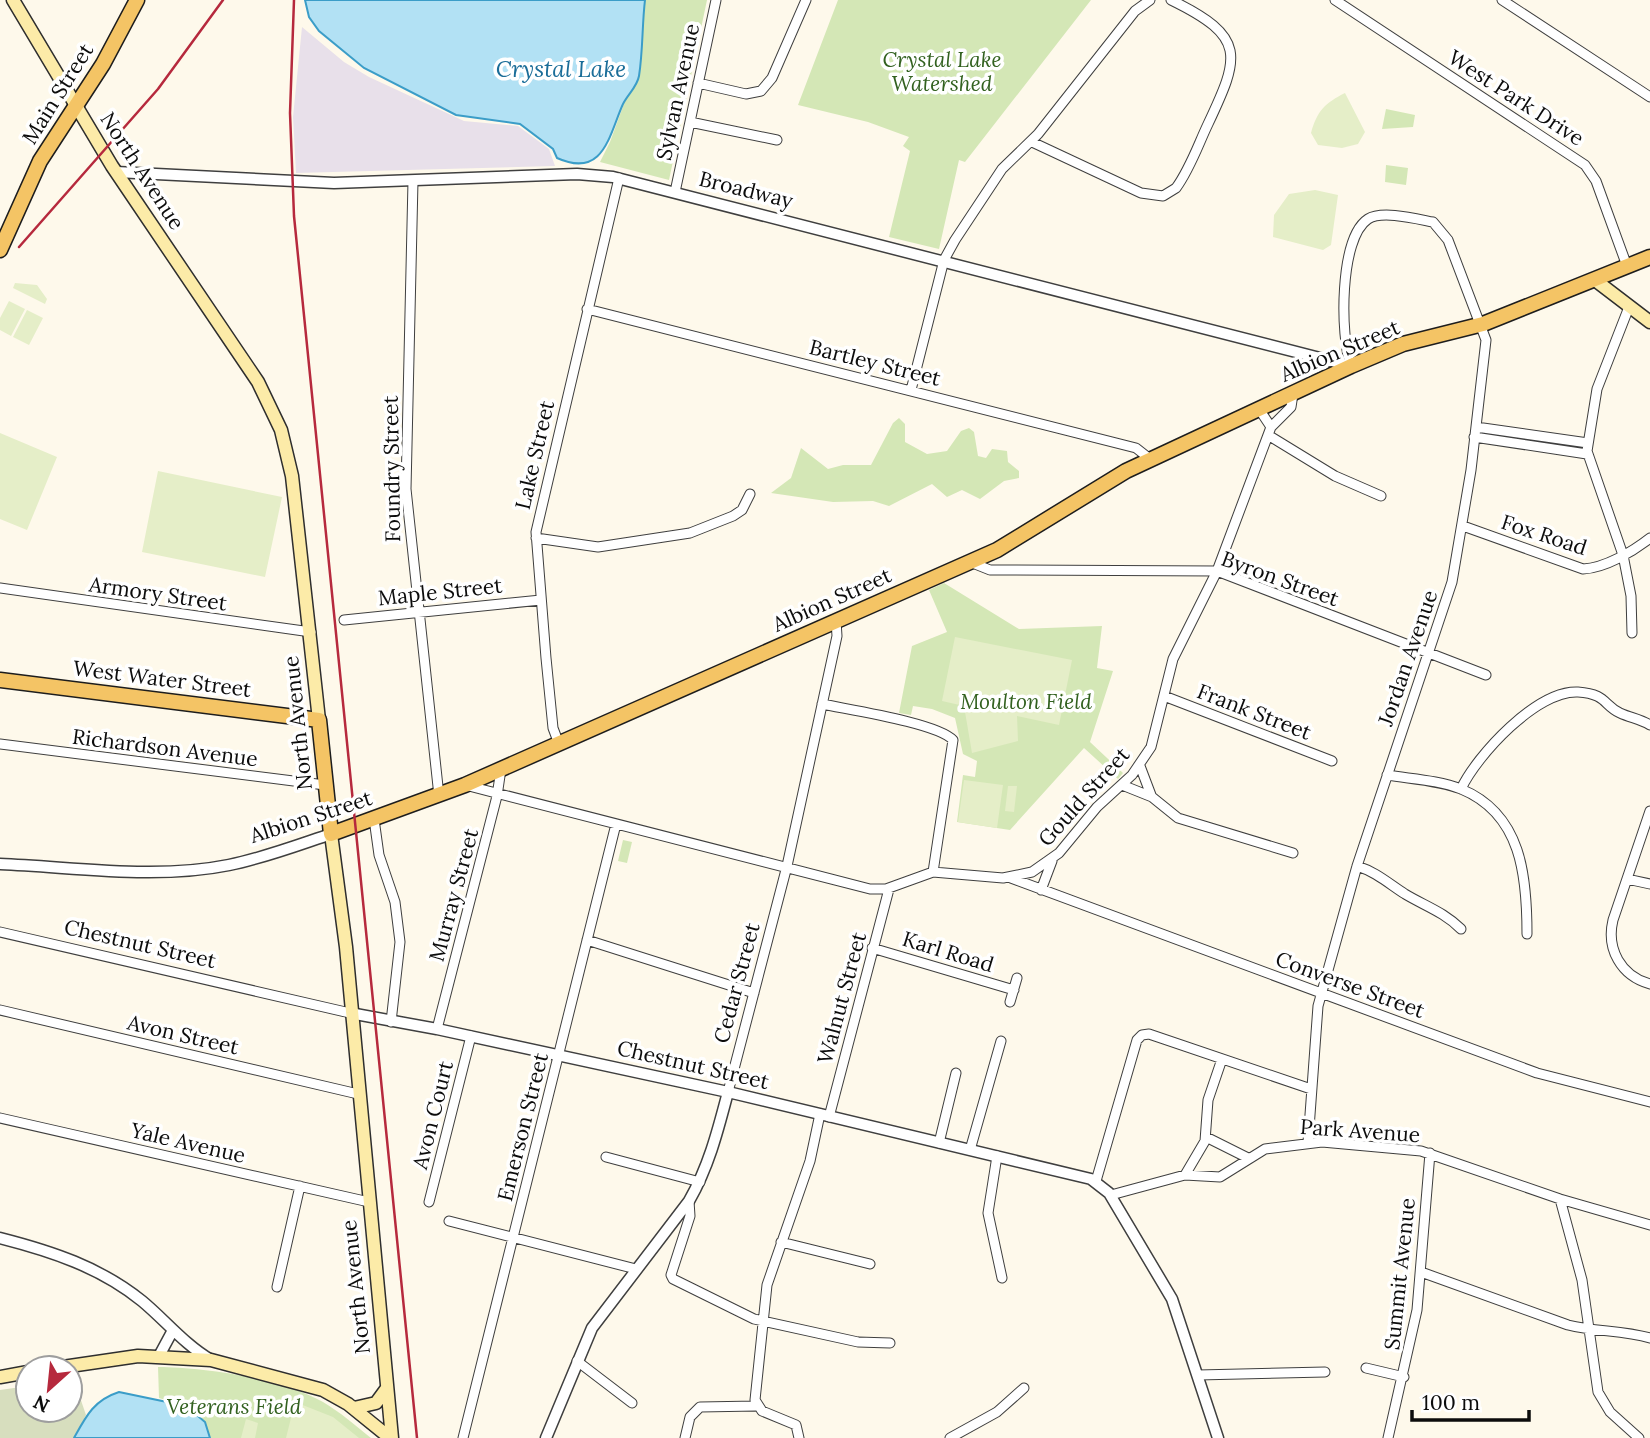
<svg xmlns="http://www.w3.org/2000/svg" width="1650" height="1438" viewBox="0 0 1650 1438" font-family="Lora,serif">
<style>
.industrial{fill:#e8e0ea}
.green{fill:#d4e7b6}
.cemetery{fill:#d7debe}
.pitch{fill:#e5eec8}
.water{fill:#b2e1f4;stroke:#3b9dc8;stroke-width:2}
.lines{fill:none;stroke-linecap:round;stroke-linejoin:round}
.minor-casing{stroke:#3f3f3f;stroke-width:11}
.tertiary-casing{stroke:#3f3f3f;stroke-width:13}
.secondary-casing{stroke:#2e2e2e;stroke-width:15}
.primary-casing{stroke:#1d1d1d;stroke-width:17}
.minor{stroke:#fff;stroke-width:9}
.tertiary{stroke:#fff;stroke-width:10}
.secondary{stroke:#fceba8;stroke-width:12}
.primary{stroke:#f4c465;stroke-width:14}
.rail{stroke:#b6293d;stroke-width:2.5}
.labels{text-anchor:middle;stroke-width:7;stroke-linejoin:round;paint-order:stroke}
.park-label{font-size:21px;font-style:italic;fill:#32611f;stroke:#fff}
.street-label{font-size:21px;fill:#0c0c0c;stroke:#fff}
.water-label{font-size:23px;font-style:italic;fill:#1a6d98;stroke:#fff}
</style>
<rect width="100%" height="100%" fill="#fef9eb"/>
<path class="industrial" d="M302,27L344,62L369,77L464,121L518,126L549,149L555,166L296,173L293,117Z"/>
<path class="green" d="M645,0H707L669,180L600,162L610,142L625,101L639,75Z
M838,0H1091L965,162L959,160L939,249L889,237L910,151L903,146L909,137L868,122L798,105Z
M1386,109L1415,115L1413,127L1382,129Z
M1386,165L1408,168L1406,185L1385,182Z
M899,418L905,424V442L927,454L947,451L961,431L969,428L974,432L978,456L986,458L992,449L1007,451L1008,462L1019,471V478L1004,481L980,499L962,490L947,497L932,484L889,506L873,501L833,502L771,493L791,478L801,448L828,469L843,465H871L893,423Z
M944,583L1019,629L1102,626L1097,668L1113,671L1090,742L1123,773L1118,779L1084,748L1010,830L957,822L963,775L975,777L977,761L963,754L955,718L932,709L913,706L911,715L899,713L912,646L947,632L929,590Z
M623,840L632,842L627,863L618,861Z
M158,1367C203,1367 284,1379 323,1402C340,1412 356,1426 371,1438H210L186,1406L159,1398Z"/>
<path class="cemetery" d="M70,1380H74L86,1415L74,1438H0V1390L28,1386V1410H70Z"/>
<path class="pitch" d="M1345,93L1365,132L1358,144L1342,148L1318,145L1311,133C1317,111 1325,103 1345,93Z
M1315,190L1338,195L1331,245L1323,250L1273,237L1274,215L1289,194Z
M15,283L37,285L47,299L45,304L13,288Z
M9,301L25,309L11,336L0,330V318Z
M27,310L43,318L29,345L13,337Z
M0,433L57,457L27,530L0,519Z
M158,471L282,497L265,577L142,552Z
M955,637L1072,660L1059,725L1017,716L1018,741L972,753L964,706L942,701Z
M964,780L1003,785L997,828L958,822Z
M1008,786H1017L1014,812L1005,811Z
M295,1402L333,1417L359,1438H286Z
M246,1419L258,1423L255,1438H241Z"/>
<path class="water" d="M305,0H645C642,25 643,51 639,76C637,87 628,94 623,104C609,135 604,179 557,158L553,149L520,124L456,115L364,68L319,31L309,17Z
M119,1392L186,1406L205,1422L210,1438H74C86,1416 94,1400 119,1392Z"/>
<g class="lines">
<g class="minor-casing">
<path id="minor" d="M1335,0L1585,165L1596,181L1627,266
M1502,0L1650,97
M698,83L746,94L761,91L772,78L806,0
M690,122L777,140
M1032,142L1141,193L1163,196L1176,188C1190,169 1198,145 1208,124C1240,56 1247,37 1171,0
M413,181L406,489L439,796
M675,192L716,0
M1629,307L1597,389L1587,451L1623,555L1631,596L1632,633
M587,309L1136,448L1150,459
M911,390L944,260L955,240L1002,169L1038,134L1135,11L1150,0
M1259,409L1271,427
M1476,427L1588,443
M1268,435L1335,476L1381,496
M1474,437L1587,454
M1463,526L1583,569C1605,568 1632,552 1650,538
M536,538L598,547L690,533L733,516L742,510L750,494
M970,562L990,570L1217,571L1486,675
M0,588L311,632
M344,620L541,600
M1164,696L1332,761
M822,704C850,710 937,723 953,740L933,872
M0,744L325,785
M559,744L553,728L546,658L536,532L619,178
M1140,766L1151,795
M1387,775C1411,779 1438,780 1461,789C1522,814 1527,877 1527,934
M465,785L870,889H886L933,872L1003,878L1032,872L1059,853L1097,807L1132,775L1151,747L1173,659L1217,571L1271,427L1291,407L1293,394
M1122,785L1152,797L1178,818L1293,853
M1461,789C1477,755 1537,690 1578,692C1607,694 1603,705 1620,713C1631,718 1640,719 1650,725
M1650,811L1613,920C1606,949 1621,976 1650,984
M374,819L379,855L395,902L400,942L391,1022
M1357,866C1376,872 1388,883 1405,894C1425,906 1444,912 1461,929
M1011,878L1537,1073L1650,1102
M1627,879L1650,884
M1041,890L1052,861
M0,932L350,1013
M587,940L754,993
M872,948L1014,990
M1010,1002L1017,978
M0,1010L358,1094
M437,1029L497,796L501,769
M728,1092L787,866L837,636L836,621
M829,1117L889,889
M0,1118L369,1202
M1206,1137L1248,1158
M1308,1142L1318,1006L1357,866L1452,582L1471,470L1486,340L1448,240L1433,222C1417,219 1382,210 1368,219C1339,238 1340,337 1351,366
M939,1143L956,1073
M970,1150L1001,1041
M997,1156L988,1213L1002,1278
M606,1157L700,1182
M1185,1175L1205,1141L1208,1100L1222,1059
M1096,1181L1137,1040L1142,1035L1149,1034L1311,1089
M1111,1195L1185,1175L1220,1177L1265,1149L1322,1142L1421,1151L1560,1199L1650,1225
M1560,1199L1582,1280L1598,1392L1610,1412L1639,1438
M689,1201L690,1216L671,1275L673,1279L754,1319L858,1342L890,1343
M429,1202L471,1036
M449,1221L636,1269
M781,1242L870,1264
M1421,1272L1568,1325C1596,1332 1623,1330 1650,1338
M277,1287L300,1186
M577,1361L632,1403
M1366,1368L1404,1377
M1198,1375L1325,1372
M463,1438L616,824
M685,1438L690,1417L700,1407L756,1406
M799,1438L796,1425L762,1411L755,1400L767,1285L810,1161L820,1114
M950,1438L997,1412L1024,1388
M1388,1438L1417,1310L1430,1153"/>
</g>
<g class="tertiary-casing">
<path id="tertiary" d="M116,172L334,183L577,174L613,177L1351,366
M0,864C75,867 155,880 229,865C264,858 298,845 331,834
M350,1013L437,1029L728,1092L1091,1179L1109,1193L1172,1299L1218,1438
M0,1238C51,1251 100,1267 142,1301C165,1320 185,1345 211,1360
M159,1356L173,1330
M546,1438L592,1328L689,1201C709,1166 718,1130 728,1092"/>
</g>
<g class="secondary-casing">
<path id="secondary" d="M13,0L112,166L258,382L281,430L292,476L319,720
M1595,280L1650,322
M331,834L346,947L392,1438
M56,1368L138,1356L211,1360L323,1390L348,1404L390,1438
M0,1377L28,1372
M354,1408L376,1403L387,1388"/>
</g>
<g class="primary-casing">
<path id="primary" d="M0,250L40,161L103,64L137,0
M0,680L319,720L331,834L465,785L997,550L1126,471L1351,366L1403,344L1483,324L1650,257"/>
</g>
<use href="#minor" class="minor"/>
<use href="#tertiary" class="tertiary"/>
<use href="#secondary" class="secondary"/>
<use href="#primary" class="primary"/>
<path class="rail" d="M294,0L290,113L294,216L417,1438
M19,247L158,89L223,0"/>
</g>
<g class="labels">
<g class="park-label">
<text x="942" y="67">Crystal Lake<tspan x="942" dy="24">Watershed</tspan></text>
<text x="1026" y="709">Moulton Field</text>
<text x="234" y="1414">Veterans Field</text>
</g>
<g class="street-label">
<text transform="translate(678 92) rotate(-78)" y="7">Sylvan Avenue</text>
<text transform="translate(58 94) rotate(-58)" y="7">Main Street</text>
<text transform="translate(1516 98) rotate(33)" y="7">West Park Drive</text>
<text transform="translate(142 171) rotate(57)" y="7">North Avenue</text>
<text transform="translate(746 190) rotate(14)" y="7">Broadway</text>
<text transform="translate(1340 351) rotate(-23)" y="7">Albion Street</text>
<text transform="translate(875 363) rotate(14)" y="7">Bartley Street</text>
<text transform="translate(535 455) rotate(-77)" y="7">Lake Street</text>
<text transform="translate(392 469) rotate(-91)" y="7">Foundry Street</text>
<text transform="translate(1544 535) rotate(18)" y="7">Fox Road</text>
<text transform="translate(1280 579) rotate(20)" y="7">Byron Street</text>
<text transform="translate(440 592) rotate(-6)" y="7">Maple Street</text>
<text transform="translate(158 594) rotate(8)" y="7">Armory Street</text>
<text transform="translate(832 600) rotate(-24)" y="7">Albion Street</text>
<text transform="translate(1408 658) rotate(-71)" y="7">Jordan Avenue</text>
<text transform="translate(162 679) rotate(7)" y="7">West Water Street</text>
<text transform="translate(1254 712) rotate(21)" y="7">Frank Street</text>
<text transform="translate(298 723) rotate(-96)" y="7">North Avenue</text>
<text transform="translate(165 748) rotate(7)" y="7">Richardson Avenue</text>
<text transform="translate(1084 797) rotate(-48)" y="7">Gould Street</text>
<text transform="translate(311 817) rotate(-18)" y="7">Albion Street</text>
<text transform="translate(454 895) rotate(-75)" y="7">Murray Street</text>
<text transform="translate(140 944) rotate(13)" y="7">Chestnut Street</text>
<text transform="translate(948 952) rotate(17)" y="7">Karl Road</text>
<text transform="translate(737 983) rotate(-75)" y="7">Cedar Street</text>
<text transform="translate(1350 985) rotate(20)" y="7">Converse Street</text>
<text transform="translate(842 998) rotate(-75)" y="7">Walnut Street</text>
<text transform="translate(183 1035) rotate(13)" y="7">Avon Street</text>
<text transform="translate(693 1065) rotate(13)" y="7">Chestnut Street</text>
<text transform="translate(433 1115) rotate(-76)" y="7">Avon Court</text>
<text transform="translate(523 1127) rotate(-76)" y="7">Emerson Street</text>
<text transform="translate(1360 1131) rotate(4)" y="7">Park Avenue</text>
<text transform="translate(188 1143) rotate(13)" y="7">Yale Avenue</text>
<text transform="translate(1400 1274) rotate(-84)" y="7">Summit Avenue</text>
<text transform="translate(356 1287) rotate(-96)" y="7">North Avenue</text>
</g>
<g class="water-label">
<text x="561" y="77">Crystal Lake</text>
</g>
</g>
<g transform="translate(49 1389) rotate(207)"><circle r="33" fill="#ffffff" stroke="#9e9e9e" stroke-width="2"/>
<path d="M0-5L12 26L0 18L-12 26Z" fill="#b6293d"/>
<text y="-10" font-size="19" font-weight="bold" text-anchor="middle" fill="#0c0c0c">N</text>
</g>
<path d="M1412 1410v10h117v-10" fill="none" stroke="#0c0c0c" stroke-width="3.5"/>
<text x="1422" y="1410" font-size="21" fill="#0c0c0c" stroke="#ffffff" stroke-width="5" paint-order="stroke">100 m</text>
</svg>
